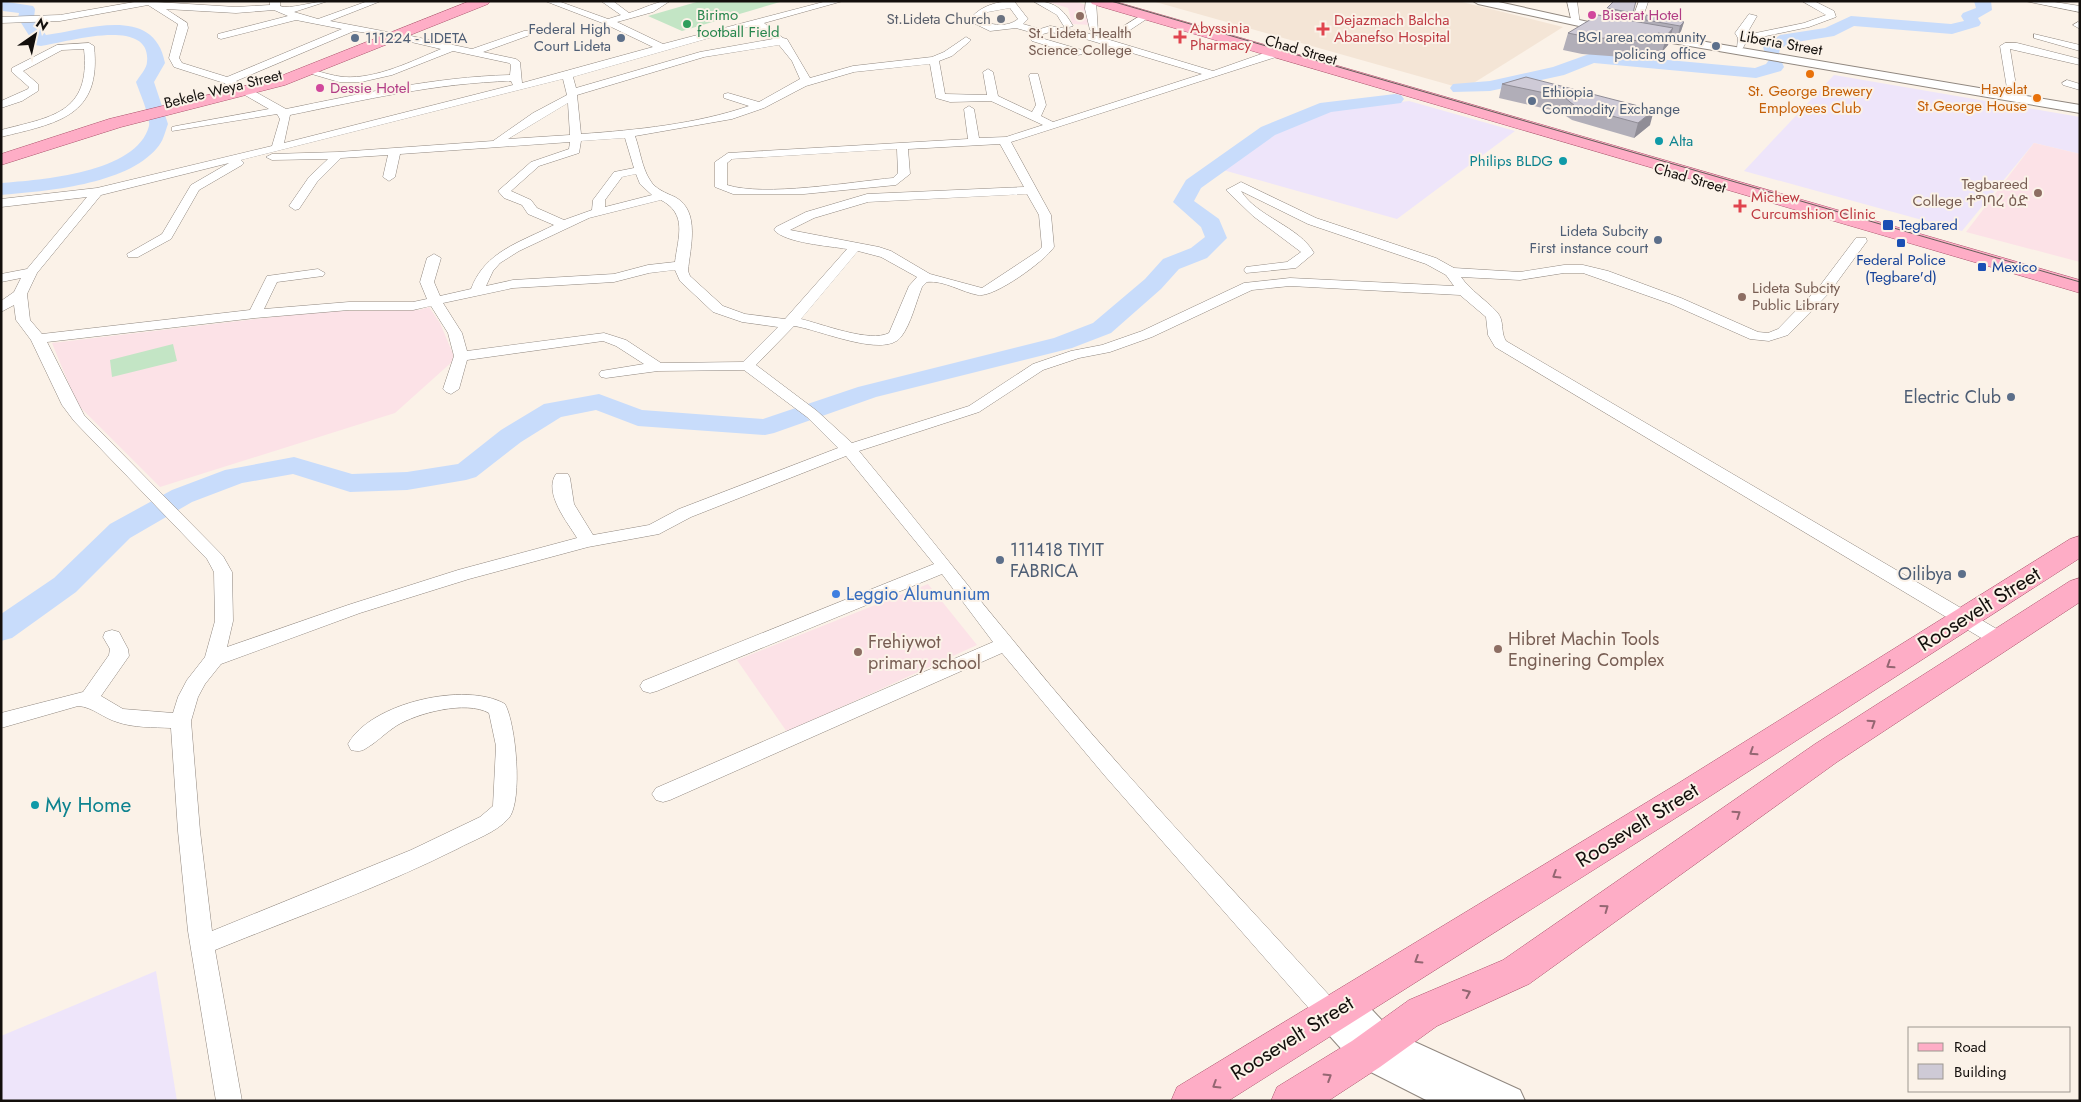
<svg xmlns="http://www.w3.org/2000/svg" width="2081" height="1102" viewBox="0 0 2081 1102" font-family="Jost,'Noto Sans Ethiopic',sans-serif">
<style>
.built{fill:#f4e5d6}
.industrial{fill:#eee5fa}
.education{fill:#fce2e7}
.green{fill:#c3e5c5}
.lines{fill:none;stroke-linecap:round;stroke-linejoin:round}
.river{fill:#c8dcfb;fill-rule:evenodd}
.minor-casing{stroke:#90877f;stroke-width:1}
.tertiary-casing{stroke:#90877f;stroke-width:2}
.primary-casing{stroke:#ac536c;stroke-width:1}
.minor{fill:#fff;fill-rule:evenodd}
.tertiary{fill:#fff;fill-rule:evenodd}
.primary{fill:#feadc6;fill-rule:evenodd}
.tram{stroke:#655f5a;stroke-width:1}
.wall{fill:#b1aeb8}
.shaded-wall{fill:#908d96}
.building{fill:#cecad6;stroke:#908d96}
.oneway{stroke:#946672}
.hotel-dot{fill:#d1479c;stroke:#fbf2e8;stroke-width:2}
.education-dot{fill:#8d6e63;stroke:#fbf2e8;stroke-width:2}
.worship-dot{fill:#6b7280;stroke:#fbf2e8;stroke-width:2}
.leisure-dot{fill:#2e9e5b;stroke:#fbf2e8;stroke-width:2}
.health-dot{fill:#e0444e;stroke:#fbf2e8;stroke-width:2}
.service-dot{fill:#5c6f8a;stroke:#fbf2e8;stroke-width:2}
.food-dot{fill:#e8710a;stroke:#fbf2e8;stroke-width:2}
.culture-dot{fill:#0f9aa8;stroke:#fbf2e8;stroke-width:2}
.transit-dot{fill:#1a4fb4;stroke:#fbf2e8;stroke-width:2}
.shop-dot{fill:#3f7fe0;stroke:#fbf2e8;stroke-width:2}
.labels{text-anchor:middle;stroke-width:4;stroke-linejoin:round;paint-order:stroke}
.far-leisure-label{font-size:15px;fill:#27864d;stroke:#fbf2e8;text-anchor:start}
.far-hotel-label{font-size:15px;fill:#b23c85;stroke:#fbf2e8;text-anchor:start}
.far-worship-label{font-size:15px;fill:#5b616d;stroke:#fbf2e8;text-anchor:end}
.far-health-label{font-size:15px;fill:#be3a42;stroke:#fbf2e8;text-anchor:start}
.far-service-label{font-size:15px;fill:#4e5e75;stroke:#fbf2e8;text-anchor:end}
.far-education-label{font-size:15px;fill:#785e54;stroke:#fbf2e8}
.far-street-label{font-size:15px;fill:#130f0c;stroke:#fbf2e8}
.far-food-label{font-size:15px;fill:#c56008;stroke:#fbf2e8;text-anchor:end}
.far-culture-label{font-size:15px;fill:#0d838f;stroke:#fbf2e8;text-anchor:start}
.far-transit-label{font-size:15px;fill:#164399;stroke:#fbf2e8;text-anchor:start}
.service-label{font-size:18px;fill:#4e5e75;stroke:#fbf2e8;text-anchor:end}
.shop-label{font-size:18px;fill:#366cbe;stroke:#fbf2e8;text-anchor:start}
.education-label{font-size:18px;fill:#785e54;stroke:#fbf2e8;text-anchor:start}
.near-street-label{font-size:21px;fill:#130f0c;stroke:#fbf2e8}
.near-culture-label{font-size:21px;fill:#0d838f;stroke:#fbf2e8;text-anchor:start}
</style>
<rect width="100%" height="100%" fill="#fbf2e8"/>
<path class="built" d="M1152,1H1458L1563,27L1464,89Z"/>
<path class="industrial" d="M1834,75L2080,117V154L2034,143L1962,231L1744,171Z
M1409,101L1515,131L1397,219L1223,170L1271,136L1328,111Z
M156,971L177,1101H1V1036Z"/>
<path class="education" d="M1045,1H1074L1086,5L1091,25L1072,24L1068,8Z
M2034,143L2080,154V262L1966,232Z
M429,307L440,323L453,354V361L395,413L160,487L77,404L52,343L323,311L419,310Z
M928,584L977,645L787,732L737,660Z"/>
<path class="green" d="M700,1H778L780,2L682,31L648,16Z
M173,344L177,361L112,377L110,360Z"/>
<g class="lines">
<path class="river" d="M1,1L33,6L35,9L34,18L46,35C86,30 154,4 165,63L154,82L168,124C165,132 163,142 157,148C126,185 46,191 1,195V183C40,180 137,173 149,126C151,118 139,91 136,82C139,77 147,68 147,62C152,15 64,43 41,46L35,45L18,18L19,13L3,11Z
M1974,1H1991L1992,10L1978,18L1981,23L1979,26L1952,34L1854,26L1834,36L1790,43L1780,49L1778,57H1766L1763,47L1780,35L1825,28L1851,16L1951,24L1964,21L1961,16L1963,13L1976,8Z
M1592,53L1755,68L1766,64L1769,60H1781L1784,67L1781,71L1756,78L1594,63L1564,75L1490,91L1453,92L1450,88L1453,84L1490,81L1553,67Z
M1395,94L1401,95L1404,99L1401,103L1331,112L1275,135L1201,188L1194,201L1219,219L1227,238L1207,258L1179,269L1161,289L1111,333L1072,348L876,397L774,433L765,435L638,426L596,410L561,417L521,442L476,477L466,480L407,490L350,492L293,474L242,483L192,502L130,538L76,592L12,638L1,641V614L54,578L110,524L172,490L225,470L294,457L352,474L407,472L458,464L501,430L544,404L599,394L642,410L763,419L858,387L1054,338L1093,323L1145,279L1163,259L1191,248L1205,237L1201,227L1173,202L1186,180L1261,127L1320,103Z"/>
<g class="minor-casing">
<path id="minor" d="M140,1L236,7L270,5V1H280V6C289,10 314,1 328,1L294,12L318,19L368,1H381L330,21L388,32V36L354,31L236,81L286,109C360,94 434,77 510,75L511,65L509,63L453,51L392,75L361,82H339L305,72L310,69C321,72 333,76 344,77C377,79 412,61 441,49L394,38L392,36L397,33L472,49L524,31H530V35L483,52L516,59L520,62L522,83L653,47L605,24L545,1H558L608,19L621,15L601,1H613L629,13C643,9 656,1 670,1L653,12L617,22L663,44L827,1H843L764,23L783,38L787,39L810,78L853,66L932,57L944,52L966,37L971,40L969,42L952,56L939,61L945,94L987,95L983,72L988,69L993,72L998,96L1032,112L1036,105L1029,76L1030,74H1038L1046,105L1041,116L1053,122L1202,74L1079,37L1050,32L1043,34L1041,38L1082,50V54L1078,55L1032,41L1030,39L1034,33L1016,28L990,31L969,21C979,5 1000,1 1014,1L1028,19L1023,24L1040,29L1050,26L1080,31L1213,71L1287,45H1293V49L1279,56L1011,142L1051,215L1054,247C1045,261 994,298 978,295C961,292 944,280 927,282L922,287C916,302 911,324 901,337C884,359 818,329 794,326L756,365L817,411L852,443L969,406L1033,364L1071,351L1102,345L1142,331L1244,283L1290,278L1454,286L1446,275L1426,264L1308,224L1241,191C1257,217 1299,226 1314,253L1296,268L1246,273L1244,270L1246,267L1287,262L1301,252L1253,216L1226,190L1241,182L1316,218L1436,258L1454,268L1520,272L1564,265H1583L1608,271L1681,298L1758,332L1768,333L1778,329L1819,287L1856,238H1866L1867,241L1829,293L1788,335L1769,341L1750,339L1671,304L1583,273H1564L1520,280L1461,277C1471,291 1485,299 1497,312C1505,321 1500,332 1506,341L2007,635L2009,640L2007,645L2000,647L1993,645L1495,347L1488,335L1486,317L1460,295L1290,286L1252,290L1152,337L1110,352L1079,358L1043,370L979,412L859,451C911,513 960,577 1012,639C1115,766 1229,885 1339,1006L1342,1014L1339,1022L1330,1025L1321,1022L1105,776L1002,653L670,800L663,802L656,800L652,794L656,788L993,642L942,574L657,691L650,693L643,691L640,686L643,681L934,564L846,456L691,517L659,534L588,547L469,579L360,613L221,664L205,684L198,697L191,721L200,831L212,931L411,850L480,817L493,806L496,746L489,713C466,700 417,713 396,726C385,733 376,743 365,749C360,752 356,751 351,750L348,744C370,703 466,681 505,704C516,724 523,800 509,818C496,833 473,840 457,849C379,888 296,917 215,950L242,1101H216L188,931L178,831L171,728C153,727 134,728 117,722C103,718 93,707 78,706L1,728V713L83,692L109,655L110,649L103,637L105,632L112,630L119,632L128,649L129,656L101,696L123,709L173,713L178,697L187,680L205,657L215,621L214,572L207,559L74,421L62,405L31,340L16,320L14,305L1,312V301L14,292L21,278L1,282V274L27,269L87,197L1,207V199L97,188L272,146L280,119L277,114L172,131V127L176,126L269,109L224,83L174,67L169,58L178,24L148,5L60,21L1,23V17L60,15ZM1010,8L1018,19C1007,28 991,25 979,20L988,12ZM166,9L236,13L274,10L288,16L218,34V38L221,39L296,20L342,29L227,77L182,63L179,58L188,28L187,23ZM755,25L773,39L700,52L576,88L573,77ZM779,45L792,61L800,79L759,102L728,93L724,94V98L749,106C696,124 637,130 581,134L577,95L704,57ZM930,64L936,98L950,102L991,101L1043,125L1006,137L979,138L974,109L969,106L964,109L968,139L728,153L715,162V187L733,194H804L896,185L910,174L908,149L1000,144L1024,187L867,194L806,212L776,227L774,230C785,243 829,246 847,249L785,319L745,314L723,306L690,276L688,271C690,248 701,211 675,197C666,193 655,189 650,180C642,168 640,150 635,136L732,119L764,108L806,86L854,72ZM563,79L567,95L533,113L493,141L338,152L272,154L266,157L272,160L328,159L309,177L289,206L295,210L299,209L317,182L341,158L388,155L383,177L389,181L395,177L400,154L570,142L569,149L531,162L498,191L504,198L522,205L528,214L554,225C521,242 485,251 471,289L440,296L434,282L441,258L434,254L427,258L420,282L427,299L413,302H349L264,309L277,282L323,276L325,273L318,269L267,276L250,310L42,334L30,320L27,294L37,273L101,195L229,163L191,185L162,234L127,254L128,257H138L171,239L199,190L242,165L244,163L241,160ZM511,81L513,85L284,143L290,115C364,100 436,83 511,81ZM568,103L570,135L508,139ZM625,138L634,168L614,172L593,200L592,210L564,220L537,208L531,200L511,191L539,166L579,153L581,141ZM897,149L898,173L893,178C850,182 765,197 727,185V163L732,159ZM636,174L640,184L652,195L605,207V200L622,177ZM1027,194L1039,215L1042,247L1038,251L982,288L930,274L891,251L879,247L790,230L814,218L868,202ZM661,200C688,214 678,237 675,262L648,265L614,274L513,280L486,286L493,271L500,263L519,251L589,218ZM858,251L881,257L917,277L909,286L889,333C870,343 822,324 801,319ZM675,270L680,281L713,312L742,322L778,327L743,362L661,363L626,340L604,333L467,351L462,333L443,303L513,288L614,282L649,273ZM431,306L448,333L454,356L443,389L446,392L451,394L459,389L467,360L603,341L616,346L644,364L601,371L599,374L601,377L606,378L658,371L744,370L807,417L838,448L679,509L649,525L593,535L574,504L570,478L568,474H556C543,493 568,523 577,538L458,570L348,605L227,647L233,621L232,572L223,556L84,415L47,342L255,318L349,310H413Z
M1033,1C1053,1 1063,8 1073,26L1065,28L1057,15Z
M1086,1H1096L1098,32L1090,30L1085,9Z
M1567,1H1577L1580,25L1572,23Z
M1639,1L1648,2L1641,23L1642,34L1637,37L1632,34L1631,23Z
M1802,1H1814L1834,11L1836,17L1809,27L1747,40L1743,48H1737L1738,38L1735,33L1749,14L1757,16L1746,35L1804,23L1826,15Z
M2025,1H2048L2080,6V12Z
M1143,14L1151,16L1130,30H1124V26Z
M2078,22L2080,23V29L2073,25Z
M2034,34L2080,45V51L2034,38Z
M89,43L94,46C102,117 57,123 1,137V130C50,117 91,114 84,49L62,50L23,71L38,84V91L22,101L1,108V101L28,89L29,87L12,72V68L57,45Z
M2017,43L2080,59V65L2010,49L2018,98L2017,100H2009L2000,46L2005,43Z
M2067,80L2080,84V90L2063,85L2062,83Z"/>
</g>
<g class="tertiary-casing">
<path id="tertiary" d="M1473,1H1494L1611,27L1617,30L1611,33L1478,4Z
M1641,31L2080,105V113L1637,37L1635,35Z
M1346,989L1356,993L1393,1032L1520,1090L1525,1101H1428L1355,1064L1319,1024L1315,1014L1319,1004L1332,1001L1336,993Z"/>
</g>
<g class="primary-casing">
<path id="primary" d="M470,1H490L488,4L285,85L121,127L1,165V154L109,119L273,79Z
M1090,1H1113L2080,280V293L1092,4Z
M2080,536V558L1701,802L1228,1101H1171L1177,1087L1677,784L2070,539Z
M2080,578V602L1837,762L1529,984L1437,1026L1380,1067L1328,1101H1271L1277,1087L1352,1041L1409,1000L1503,960L1815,744L2070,581Z"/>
</g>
<use href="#minor" class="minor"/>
<use href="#tertiary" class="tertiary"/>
<use href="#primary" class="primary"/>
<path class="tram" d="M1111,1L2080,282"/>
</g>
<path class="wall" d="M1607,8L1633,13L1631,21L1643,23L1646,15L1684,22L1681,31L1678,35L1671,34L1668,45L1662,52L1653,50L1650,59L1582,54L1563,50L1568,33L1605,17Z
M1526,77L1650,125L1634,138L1572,120L1560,112L1499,98L1502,84Z"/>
<path class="shaded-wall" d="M1684,22L1681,31L1678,35L1680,26Z
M1673,28L1668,45L1662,52L1667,35Z
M1654,110L1650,125L1634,138L1638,123Z"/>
<path class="building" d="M1614,1H1636L1633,13L1607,8Z
M1598,15L1673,28L1667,35L1658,33L1656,42L1587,37L1568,33Z
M1646,15L1684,22L1680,26L1646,20Z
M1526,77L1654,110L1638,123L1575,106L1564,97L1502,84Z"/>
<defs><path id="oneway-chevron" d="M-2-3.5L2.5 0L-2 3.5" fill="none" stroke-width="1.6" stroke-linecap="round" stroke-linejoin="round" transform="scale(1.25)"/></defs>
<g class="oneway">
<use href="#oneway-chevron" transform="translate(1890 665) rotate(147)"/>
<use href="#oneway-chevron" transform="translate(1872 723) rotate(-33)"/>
<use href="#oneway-chevron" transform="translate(1753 752) rotate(147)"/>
<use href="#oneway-chevron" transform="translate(1737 814) rotate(-34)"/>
<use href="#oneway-chevron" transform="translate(1556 875) rotate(148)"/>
<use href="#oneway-chevron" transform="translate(1605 908) rotate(-36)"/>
<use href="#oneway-chevron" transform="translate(1418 960) rotate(148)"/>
<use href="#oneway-chevron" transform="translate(1467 993) rotate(-24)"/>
<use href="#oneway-chevron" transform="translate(1328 1077) rotate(-32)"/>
<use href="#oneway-chevron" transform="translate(1216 1085) rotate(148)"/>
</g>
<g class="hotel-dot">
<circle cx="1592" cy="15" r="5"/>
<circle cx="320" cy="88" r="5"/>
</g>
<g class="education-dot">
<circle cx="1080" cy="16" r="5"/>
<circle cx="2038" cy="193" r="5"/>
<circle cx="1742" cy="297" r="5"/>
<circle cx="1498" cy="649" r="5"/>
<circle cx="858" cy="652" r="5"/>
</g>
<circle class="worship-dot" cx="1001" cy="19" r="5"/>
<circle class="leisure-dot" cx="687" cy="24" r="5"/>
<g class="health-dot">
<path d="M1320.5 21.5h5v5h5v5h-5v5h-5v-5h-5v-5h5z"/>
<path d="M1177.5 29.5h5v5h5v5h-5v5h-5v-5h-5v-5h5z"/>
<path d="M1737.5 198.5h5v5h5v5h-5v5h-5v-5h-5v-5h5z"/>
</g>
<g class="service-dot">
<circle cx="355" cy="38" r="5"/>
<circle cx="621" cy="38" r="5"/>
<circle cx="1716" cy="46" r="5"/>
<circle cx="1532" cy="101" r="5"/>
<circle cx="1658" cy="240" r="5"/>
<circle cx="2011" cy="397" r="5"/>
<circle cx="1000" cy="560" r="5"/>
<circle cx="1962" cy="574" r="5"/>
</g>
<g class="food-dot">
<circle cx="1810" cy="74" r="5"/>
<circle cx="2037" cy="98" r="5"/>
</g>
<g class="culture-dot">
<circle cx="1659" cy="141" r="5"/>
<circle cx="1563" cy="161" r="5"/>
<circle cx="35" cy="805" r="5"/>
</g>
<g class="transit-dot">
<rect x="1882" y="219" width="12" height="12" rx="2.5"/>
<rect x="1896" y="238" width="10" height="10" rx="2.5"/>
<rect x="1977" y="262" width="10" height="10" rx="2.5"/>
</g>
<circle class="shop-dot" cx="836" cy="594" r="5"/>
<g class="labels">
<g class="far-leisure-label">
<text x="697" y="20">Birimo<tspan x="697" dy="17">football Field</tspan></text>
</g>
<g class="far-hotel-label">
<text x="1602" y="20">Biserat Hotel</text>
<text x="330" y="93">Dessie Hotel</text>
</g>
<g class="far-worship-label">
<text x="991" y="24">St.Lideta Church</text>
</g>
<g class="far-health-label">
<text x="1334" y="25">Dejazmach Balcha<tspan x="1334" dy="17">Abanefso Hospital</tspan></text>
<text x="1190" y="33">Abyssinia<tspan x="1190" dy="17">Pharmacy</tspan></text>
<text x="1751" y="202">Michew<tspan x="1751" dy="17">Curcumshion Clinic</tspan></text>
</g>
<g class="far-service-label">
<text x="611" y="34">Federal High<tspan x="611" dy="17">Court Lideta</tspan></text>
<text x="1706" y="42">BGI area community<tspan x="1706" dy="17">policing office</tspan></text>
<text x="365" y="43" text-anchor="start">111224 - LIDETA</text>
<text x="1542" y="97" text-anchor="start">Ethiopia<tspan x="1542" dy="17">Commodity Exchange</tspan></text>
<text x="1648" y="236">Lideta Subcity<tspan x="1648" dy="17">First instance court</tspan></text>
</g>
<g class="far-education-label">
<text x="1080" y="38">St. Lideta Health<tspan x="1080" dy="17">Science College</tspan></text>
<text x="2028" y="189" text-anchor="end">Tegbareed<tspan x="2028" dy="17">College ተግባረ ዕድ</tspan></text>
<text x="1752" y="293" text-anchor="start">Lideta Subcity<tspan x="1752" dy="17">Public Library</tspan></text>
</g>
<g class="far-street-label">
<text transform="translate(1781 43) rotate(10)" y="5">Liberia Street</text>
<text transform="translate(1301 50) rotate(16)" y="5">Chad Street</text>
<text transform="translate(223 89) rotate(-14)" y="5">Bekele Weya Street</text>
<text transform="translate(1690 178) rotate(16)" y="5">Chad Street</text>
</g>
<g class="far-food-label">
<text x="2027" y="94">Hayelat<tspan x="2027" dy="17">St.George House</tspan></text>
<text x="1810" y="96" text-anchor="middle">St. George Brewery<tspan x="1810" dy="17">Employees Club</tspan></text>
</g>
<g class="far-culture-label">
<text x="1669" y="146">Alta</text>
<text x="1553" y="166" text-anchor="end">Philips BLDG</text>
</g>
<g class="far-transit-label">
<text x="1899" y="230">Tegbared</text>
<text x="1901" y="265" text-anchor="middle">Federal Police<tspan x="1901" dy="17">(Tegbare'd)</tspan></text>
<text x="1992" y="272">Mexico</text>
</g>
<g class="service-label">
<text x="2001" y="403">Electric Club</text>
<text x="1010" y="556" text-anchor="start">111418 TIYIT<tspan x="1010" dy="21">FABRICA</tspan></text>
<text x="1952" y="580">Oilibya</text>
</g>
<g class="shop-label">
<text x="846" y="600">Leggio Alumunium</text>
</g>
<g class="education-label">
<text x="1508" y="645">Hibret Machin Tools<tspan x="1508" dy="21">Enginering Complex</tspan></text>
<text x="868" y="648">Frehiywot<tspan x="868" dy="21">primary school</tspan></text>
</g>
<g class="near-street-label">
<text transform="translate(1979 609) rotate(-32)" y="7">Roosevelt Street</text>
<text transform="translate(1637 825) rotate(-32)" y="7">Roosevelt Street</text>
<text transform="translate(1292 1038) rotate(-32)" y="7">Roosevelt Street</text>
</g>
<g class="near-culture-label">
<text x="45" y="812">My Home</text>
</g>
</g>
<rect width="2081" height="1102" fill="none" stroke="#130f0c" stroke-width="5"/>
<rect x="1908" y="1027" width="162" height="65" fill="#fbf2e8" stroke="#9e9790"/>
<rect x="1918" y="1043" width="25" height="8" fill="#feadc6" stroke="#9e9790"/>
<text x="1954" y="1052" font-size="15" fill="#130f0c">Road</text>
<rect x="1918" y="1064" width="25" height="15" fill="#cecad6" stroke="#9e9790"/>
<text x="1954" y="1077" font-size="15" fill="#130f0c">Building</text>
<g transform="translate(35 35) rotate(34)" stroke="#fbf2e8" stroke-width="4" paint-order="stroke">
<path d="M0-4L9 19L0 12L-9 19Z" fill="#130f0c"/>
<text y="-8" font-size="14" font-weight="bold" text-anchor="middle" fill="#130f0c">N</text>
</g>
</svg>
